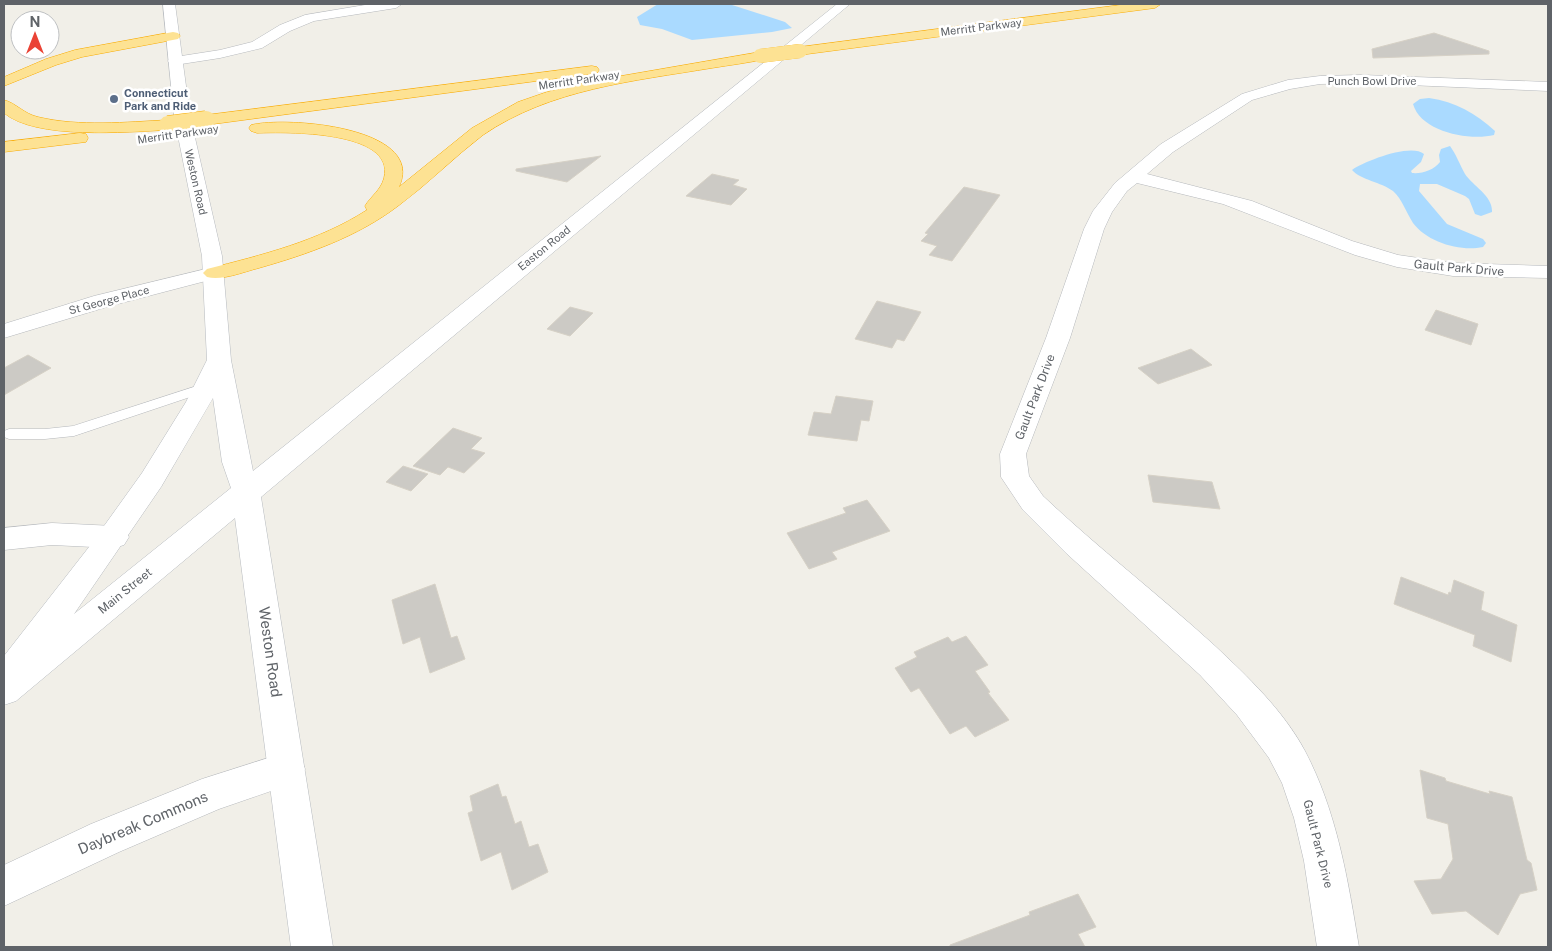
<svg xmlns="http://www.w3.org/2000/svg" width="1552" height="951" viewBox="0 0 1552 951" font-family="'Public Sans',sans-serif">
<style>
.water{fill:#aadaff}
.building{fill:#cccac5;stroke:#d6d1c6}
.lines{fill:none;stroke-linecap:round;stroke-linejoin:round}
.service-casing{stroke:#b5b8bc;stroke-width:1}
.minor-casing{stroke:#b5b8bc;stroke-width:1}
.secondary-casing{stroke:#b6babf;stroke-width:1}
.motorway-casing{stroke:#f9ab00;stroke-width:1}
.service{fill:#fff;fill-rule:evenodd}
.minor{fill:#fff;fill-rule:evenodd}
.secondary{fill:#fff;fill-rule:evenodd}
.motorway{fill:#fde293;fill-rule:evenodd}
.motorway-bridge-far1-casing{stroke:#f9ab00;stroke-width:14;stroke-linecap:butt}
.motorway-bridge-casing{stroke:#f9ab00;stroke-width:19;stroke-linecap:butt}
.motorway-bridge-far1{stroke:#fde293;stroke-width:14}
.motorway-bridge{stroke:#fde293;stroke-width:18}
.service-dot{fill:#5c6f8a;stroke:#fff;stroke-width:2}
.labels{text-anchor:middle;stroke-width:5;stroke-linejoin:round;paint-order:stroke}
.far-street-label{font-size:11px;fill:#5f6368;stroke:#fff}
.far-service-label{font-size:11px;font-weight:bold;fill:#4e5e75;stroke:#fff;text-anchor:start}
.street-label{font-size:12px;fill:#5f6368;stroke:#fff}
.near-street-label{font-size:15px;fill:#5f6368;stroke:#fff}
</style>
<rect width="100%" height="100%" fill="#f1efe8"/>
<path class="water" d="M658,4H729L785,22L792,28L772,32L692,40L662,29L640,25L637,17Z
M1429,98C1456,102 1475,113 1495,131L1494,135C1469,141 1421,132 1413,104L1420,99Z
M1450,146C1456,154 1460,165 1465,174C1473,186 1493,196 1492,212L1481,216L1475,214L1469,199L1465,196L1437,184H1420L1419,191L1447,224L1483,239L1486,243L1483,247C1460,252 1427,242 1413,223C1406,212 1402,199 1393,191C1381,182 1361,180 1352,170C1365,161 1411,143 1424,154L1421,162L1411,171L1412,173C1422,174 1434,170 1440,162L1439,155L1441,149Z"/>
<path class="building" d="M1434,33L1489,51V54L1373,58L1372,49Z
M601,156L567,182L516,171V169Z
M712,174L739,180L733,185L747,189L731,205L686,196Z
M964,187L1000,195L952,261L929,255L937,246L921,241L928,234L925,233Z
M877,301L921,312L904,341L897,339L892,348L855,339Z
M570,307L593,313L570,336L547,329Z
M1436,310L1478,324L1471,345L1425,330Z
M1191,349L1212,365L1158,384L1138,368Z
M28,355L51,368L4,395V368Z
M836,396L873,401L869,421L861,420L857,441L808,435L814,412L831,414Z
M453,428L482,438L471,449L485,453L464,473L448,467L440,475L413,466Z
M403,466L428,474L411,491L386,482Z
M1148,475L1212,482L1220,509L1153,502Z
M867,500L890,531L832,552L837,559L809,569L787,533L846,513L843,508Z
M1401,577L1448,595L1449,592L1451,593L1454,580L1484,592L1481,610L1517,625L1511,662L1473,646L1475,635L1394,604Z
M435,584L451,638L457,636L465,659L430,673L420,637L403,644L392,600Z
M966,636L988,665L975,671L990,692L988,693L1009,720L975,737L966,726L950,734L919,688L911,692L895,668L917,657L914,652L948,637L952,642Z
M1420,770L1445,778L1446,781L1490,794L1489,791L1512,797L1527,860L1531,863L1537,890L1520,894L1498,935L1466,911L1432,914L1414,881L1441,879L1453,859L1448,824L1427,818Z
M498,784L502,797L506,796L515,824L521,821L529,847L538,844L548,872L512,890L501,852L481,861L468,813L473,811L470,796Z
M1078,894L1096,927L1078,934L1085,947H950V945L1030,915L1029,912Z"/>
<g class="lines">
<g class="service-casing">
<path id="service" d="M206,383L211,384L213,387L211,390L74,436L45,439H9L4,437V431L9,429H45L73,426Z"/>
</g>
<g class="minor-casing">
<path id="minor" d="M371,4H402L396,8L314,21L290,31L262,48L220,58L175,65L170,64L168,61L170,58L175,57L220,50L252,42L280,25L305,15Z
M1362,75L1548,82V91L1362,83L1320,84L1290,89L1252,100L1173,152L1147,174L1252,201L1352,241L1398,255L1453,263L1548,266V278L1453,276L1397,267L1355,255L1223,204L1137,183L1127,191L1112,212L1104,229L1070,338L1026,454L1029,476L1043,496C1098,548 1158,594 1214,645C1248,677 1283,710 1305,751C1337,812 1348,880 1359,947H1317L1304,861L1294,818L1282,783L1269,758L1237,715L1200,675L1066,553L1023,510L1001,477L1000,454L1046,338L1084,229L1093,211L1115,183L1161,144L1242,94L1288,80L1320,76Z
M214,267L221,269L225,273L221,277L110,306L4,338V324L94,296Z
M52,523L114,526L124,529L129,537L124,545L114,548L52,545L4,550V528Z
M287,752L300,757L305,769L300,781L219,809L119,852L4,906V865L91,824L202,779Z"/>
</g>
<g class="secondary-casing">
<path id="secondary" d="M163,4H175L190,116L222,256L231,360L253,471L837,4H850L261,497L333,947H291L235,518L16,701L4,705V656L89,547L142,473L186,402L207,360L202,256L174,116ZM213,398L222,462L231,488L74,614L161,487Z"/>
</g>
<g class="motorway-casing">
<path id="motorway" d="M1128,4H1161L1155,8L800,55L793,51L800,47Z
M173,32L178,33L180,36L178,39L82,57L56,65L4,86V77L46,59L75,50Z
M760,52L765,53L767,56L765,59C748,63 730,65 712,68C634,81 550,89 483,135C454,157 428,184 398,206C357,237 308,254 259,268C243,272 222,281 207,277L203,273L207,269C262,255 319,241 367,210L365,206C371,196 381,190 384,178C396,130 285,132 257,133L251,131L249,128L251,125C286,116 427,127 399,187L472,128L518,102L547,92L598,80Z
M592,66L597,67L599,70L597,73L206,125L200,123L198,120L200,117L206,115Z
M4,100C16,103 24,114 38,117C80,127 126,122 168,120L174,122L176,125L174,128L168,130C126,132 36,140 4,113Z
M80,133L86,134L88,138L86,142L4,152V142Z"/>
</g>
<use href="#service" class="service"/>
<use href="#minor" class="minor"/>
<use href="#secondary" class="secondary"/>
<use href="#motorway" class="motorway"/>
<g class="motorway-bridge-far1-casing">
<path id="motorway-bridge-far1" d="M760,56L800,51"/>
</g>
<g class="motorway-bridge-casing">
<path id="motorway-bridge" d="M168,125L206,120"/>
</g>
<use href="#motorway-bridge-far1" class="motorway-bridge-far1"/>
<use href="#motorway-bridge" class="motorway-bridge"/>
</g>
<circle class="service-dot" cx="114" cy="99" r="5"/>
<g class="labels">
<g class="far-street-label">
<text transform="translate(981 27) rotate(-7)" y="4">Merritt Parkway</text>
<text transform="translate(579 80) rotate(-8)" y="4">Merritt Parkway</text>
<text x="1372" y="85">Punch Bowl Drive</text>
<text transform="translate(178 134) rotate(-8)" y="4">Merritt Parkway</text>
<text transform="translate(196 182) rotate(77)" y="4">Weston Road</text>
<text transform="translate(544 248) rotate(-39)" y="4">Easton Road</text>
<text transform="translate(109 300) rotate(-15)" y="4">St George Place</text>
</g>
<g class="far-service-label">
<text x="124" y="97">Connecticut<tspan x="124" dy="13">Park and Ride</tspan></text>
</g>
<g class="street-label">
<text transform="translate(1459 268) rotate(5)" y="4">Gault Park Drive</text>
<text transform="translate(1035 397) rotate(-69)" y="4">Gault Park Drive</text>
<text transform="translate(125 591) rotate(-39)" y="4">Main Street</text>
<text transform="translate(1318 844) rotate(76)" y="4">Gault Park Drive</text>
</g>
<g class="near-street-label">
<text transform="translate(270 652) rotate(82)" y="5">Weston Road</text>
<text transform="translate(143 823) rotate(-23)" y="5">Daybreak Commons</text>
</g>
</g>
<rect width="1552" height="951" fill="none" stroke="#5f6368" stroke-width="10"/>
<g transform="translate(35 35)"><circle r="24" fill="#ffffff" stroke="#bfc1c3"/>
<path d="M0-4L9 19L0 12L-9 19Z" fill="#ea4335"/>
<text y="-8" font-size="14" font-weight="bold" text-anchor="middle" fill="#5f6368">N</text>
</g>
</svg>
